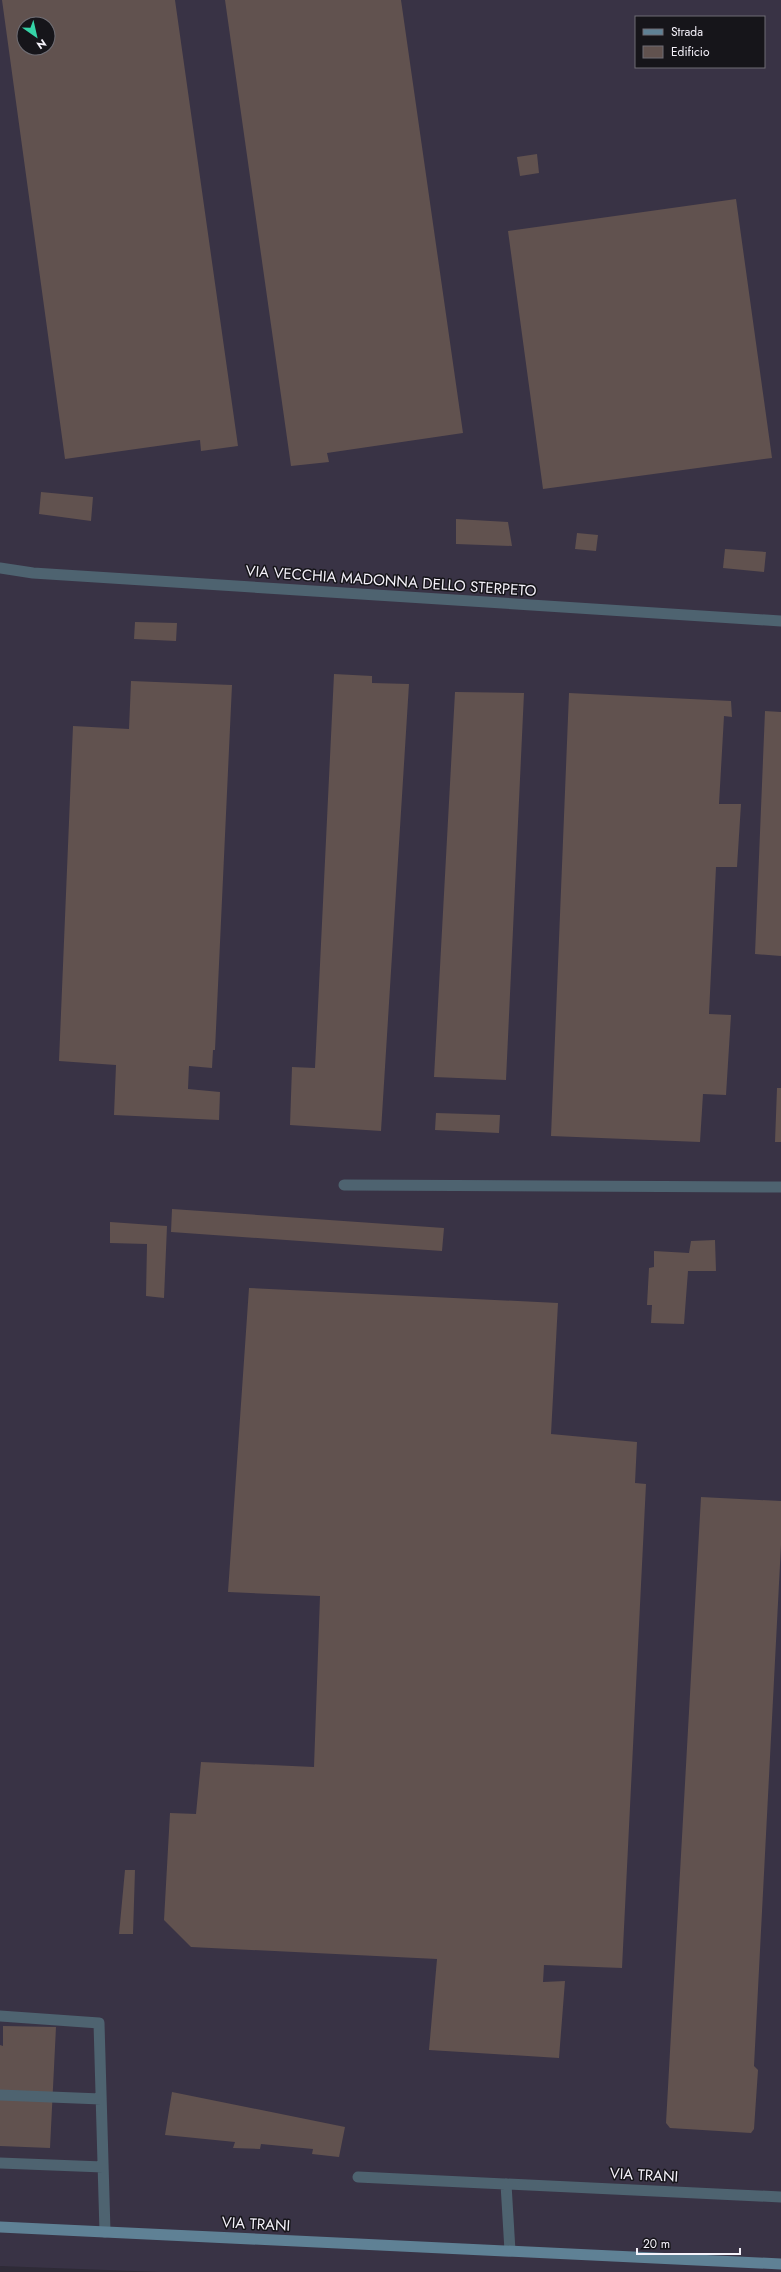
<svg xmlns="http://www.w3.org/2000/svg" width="781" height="2272" viewBox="0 0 781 2272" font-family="Jost,sans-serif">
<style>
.built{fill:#393345;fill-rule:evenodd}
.building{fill:#61524f;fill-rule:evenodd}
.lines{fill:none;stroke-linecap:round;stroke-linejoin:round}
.service{stroke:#4e6370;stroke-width:11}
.minor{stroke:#4e6370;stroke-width:11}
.secondary{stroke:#5f8195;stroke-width:11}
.labels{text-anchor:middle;stroke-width:3;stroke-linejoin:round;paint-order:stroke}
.street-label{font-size:15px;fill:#f5f2fa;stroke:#16151a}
</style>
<rect width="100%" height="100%" fill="#2f2b37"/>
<path class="built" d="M0,0H781V2272H160L0,2266ZM636,17H764V67H636ZM24,24H48V48H24Z"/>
<path class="building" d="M2,0H175L238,446L201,451L200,440L65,459ZM24,24H48V48H24Z
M225,0H401L463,433L327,453L329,462L291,466Z
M537,154L539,173L520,176L517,157Z
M736,199L772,458L543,489L508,231Z
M41,492L93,497L91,521L39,514Z
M456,519L508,522L512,546L456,544Z
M577,533L598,535L596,551L575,549Z
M725,549L766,552L764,572L723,568Z
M135,622L177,623L176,641L134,639Z
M334,674L372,676V683L409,684L381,1131L290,1125L292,1067L315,1068Z
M131,681L232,685L215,1050H213L212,1068L189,1066L188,1089L220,1092L219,1120L114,1115L116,1065L59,1061L73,726L129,729Z
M455,692L524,693L506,1080L434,1077Z
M569,693L731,701L732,717L724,716L719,804H741L737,867H716L709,1014L731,1015L726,1095L703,1094L700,1142L551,1136Z
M765,711L781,712V956L755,954Z
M777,1088H781V1142H775Z
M436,1113L500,1115L499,1133L435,1130Z
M172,1209L444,1228L442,1251L171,1232Z
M110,1222L167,1226L164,1298L146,1296L147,1244L110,1243Z
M715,1240L716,1271H688L684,1324L651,1323L652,1305H647L649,1268L654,1267V1251L689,1253L691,1241Z
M249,1288L558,1303L551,1434L637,1442L635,1483L646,1484L622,1968L544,1965L543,1982L565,1981L559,2058L429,2050L437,1959L191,1947L164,1920L170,1813L196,1814L201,1762L314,1767L320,1596L228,1592Z
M701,1497L781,1501V1545L754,2066L758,2070L754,2129L751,2133L670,2128L666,2123Z
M125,1870H135L133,1934H119Z
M3,2026L56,2027L50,2148L0,2146V2045L3,2046Z
M172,2092L345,2127L339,2157L312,2154L313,2149L261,2144L260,2149L233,2148L235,2142L165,2135Z"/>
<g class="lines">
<path class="service" d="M0,2016L99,2023L105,2232
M0,2095L101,2099
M0,2163L103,2167"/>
<path class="minor" d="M0,568L33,573L781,621
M344,1185L781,1187
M358,2177L781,2197
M506,2184L510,2251"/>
<path class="secondary" d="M0,2227L781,2264"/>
</g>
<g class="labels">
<g class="street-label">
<text transform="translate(391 581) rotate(4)" y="5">VIA VECCHIA MADONNA DELLO STERPETO</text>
<text transform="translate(644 2175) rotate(3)" y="5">VIA TRANI</text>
<text transform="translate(256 2224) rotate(3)" y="5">VIA TRANI</text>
</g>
</g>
<rect x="635" y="16" width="130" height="52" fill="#16151a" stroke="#6f6d74"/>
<rect x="643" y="29" width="20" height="6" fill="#5f8195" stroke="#6f6d74"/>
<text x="671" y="36" font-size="12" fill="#f5f2fa">Strada</text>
<rect x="643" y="46" width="20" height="12" fill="#61524f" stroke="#6f6d74"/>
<text x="671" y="56" font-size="12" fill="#f5f2fa">Edificio</text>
<g transform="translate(36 36) rotate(146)"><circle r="19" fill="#16151a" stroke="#6f6d74"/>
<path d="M0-3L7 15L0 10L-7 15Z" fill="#35d4a7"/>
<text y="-6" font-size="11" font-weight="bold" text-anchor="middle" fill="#f5f2fa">N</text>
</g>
<path d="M637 2248v6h103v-6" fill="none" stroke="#f5f2fa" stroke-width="2"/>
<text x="643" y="2248" font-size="12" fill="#f5f2fa" stroke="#16151a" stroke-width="3" paint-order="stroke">20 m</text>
</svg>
